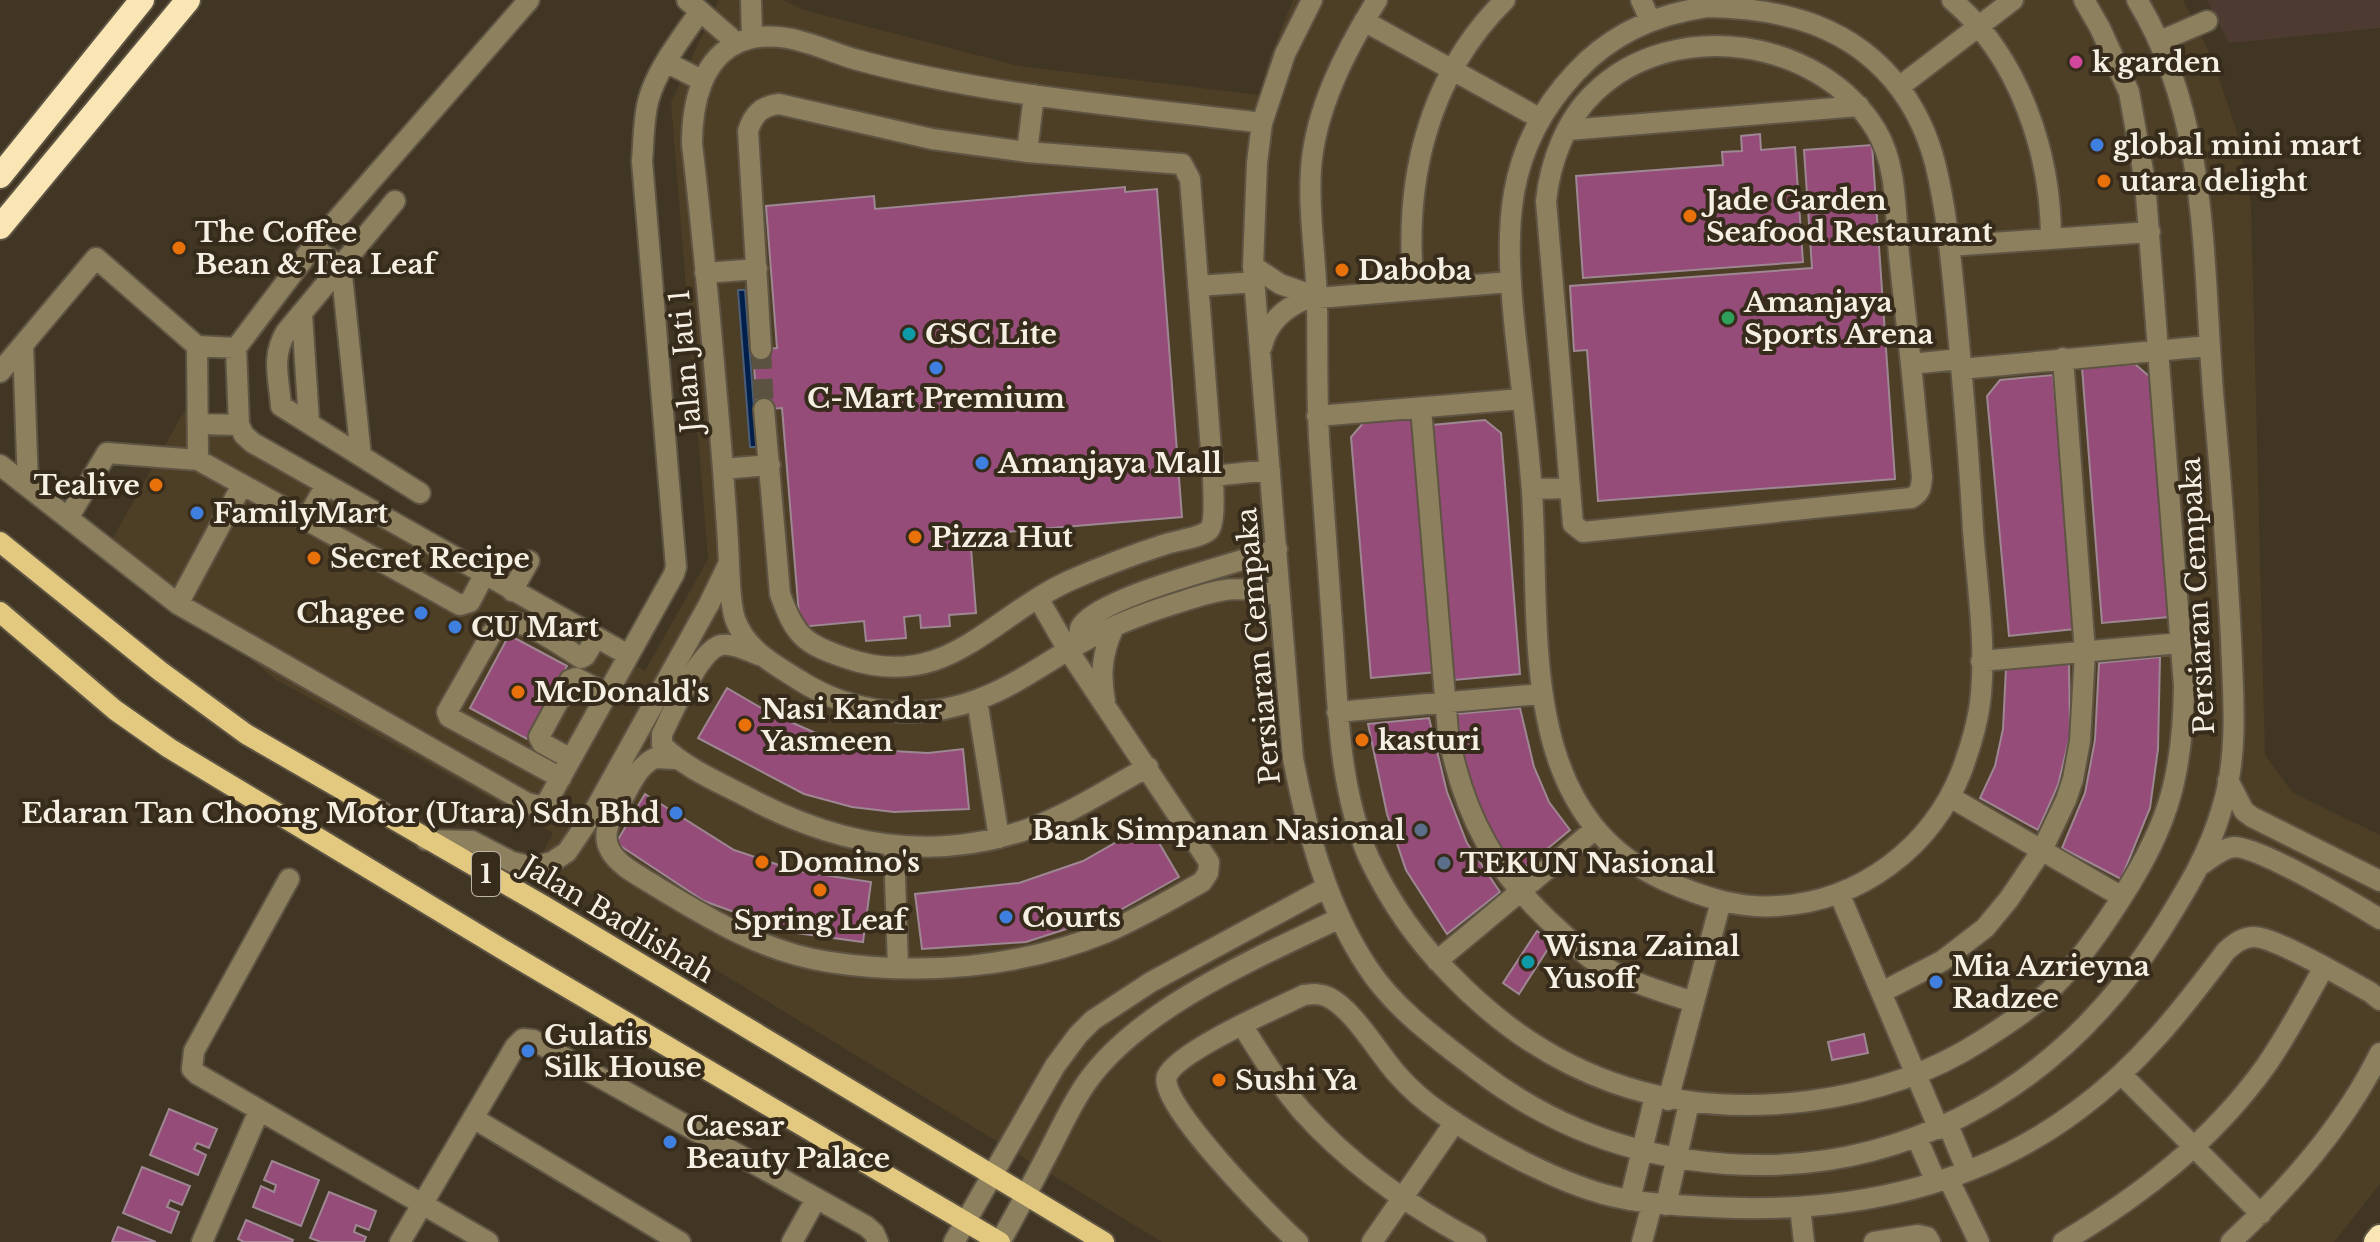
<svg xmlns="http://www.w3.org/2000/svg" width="2380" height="1242" viewBox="0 0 2380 1242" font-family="'Libre Baskerville',serif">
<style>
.built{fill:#4d3e26}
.education{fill:#4d3b31}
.water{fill:#00204b;stroke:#4a5e79;stroke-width:2}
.building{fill:#954c78;stroke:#9e8793;stroke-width:2}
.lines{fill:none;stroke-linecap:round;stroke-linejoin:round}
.minor-tunnel{stroke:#5c5241;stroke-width:20;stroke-dasharray:20 10;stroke-linecap:butt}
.minor-casing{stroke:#5e5443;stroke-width:24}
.major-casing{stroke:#5e5443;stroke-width:24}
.highway-casing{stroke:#5e5443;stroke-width:28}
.minor{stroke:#8d805e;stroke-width:20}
.major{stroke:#e3c880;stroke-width:20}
.highway{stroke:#f9e6b4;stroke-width:24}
.hotel-dot{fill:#d1479c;stroke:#372c1b;stroke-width:3}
.shop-dot{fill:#3f7fe0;stroke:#372c1b;stroke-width:3}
.food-dot{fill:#e8710a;stroke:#372c1b;stroke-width:3}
.leisure-dot{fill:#2e9e5b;stroke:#372c1b;stroke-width:3}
.culture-dot{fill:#0f9aa8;stroke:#372c1b;stroke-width:3}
.service-dot{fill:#5c6f8a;stroke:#372c1b;stroke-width:3}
.labels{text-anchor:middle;stroke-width:8;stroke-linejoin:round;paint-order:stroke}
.shield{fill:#372c1b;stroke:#bdb4a8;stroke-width:2}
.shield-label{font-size:26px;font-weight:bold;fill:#f6efe4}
.poi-label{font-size:28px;font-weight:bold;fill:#f6efe4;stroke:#372c1b;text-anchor:start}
.street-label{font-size:28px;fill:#f6efe4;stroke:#372c1b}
</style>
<rect width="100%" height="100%" fill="#413624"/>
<path class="built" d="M719,0H783L804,10L1019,66L1259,95L1269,59L1293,0H2183L2212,58L2236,129L2251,204L2265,755L2293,793L2380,835V1184L2334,1242H1162L562,876L543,852L553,833L275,679L109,545L184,411L645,671L708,559L671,102Z"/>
<path class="education" d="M2207,0H2380V28L2229,43Z"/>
<path class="water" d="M738,290H745L757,447H750Z"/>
<path class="building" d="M1760,134L1761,150L1795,147L1803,262L1583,278L1576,176L1723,165L1722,152L1742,151L1741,136Z
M1872,145L1895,479L1598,501L1587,350L1574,351L1570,286L1812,268L1804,150Z
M1125,187V192L1157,189L1182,517L970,535L976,613L949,615L950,626L921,628L920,615L904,617L906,638L866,641L864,621L800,627L782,408L757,410L753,350L777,348L766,206L874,196L875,209Z
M2135,364L2150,377L2169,617L2102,623L2082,368Z
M2053,375L2075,629L2009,636L1987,396L2000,380Z
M1416,417L1437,672L1371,678L1351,437L1364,422Z
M1485,420L1501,433L1520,674L1454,680L1432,425Z
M509,635L567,666L527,739L470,708Z
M2160,657L2158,749L2150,808L2121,879L2062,848L2085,793L2095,740L2099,663Z
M2069,661L2070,735L2058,785L2038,830L1980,798L1995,766L2003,729L2006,668Z
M727,688L768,712L827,738L892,751L928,753L963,749L969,809L894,812L852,807L804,794L698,738Z
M1520,708L1534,767L1549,802L1570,830L1518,873L1490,833L1469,787L1456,714Z
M1429,718L1447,792L1467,843L1500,892L1447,934L1406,870L1387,814L1368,724Z
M645,794L734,850L797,871L871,882L863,942L789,932L704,901L616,843Z
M1148,824L1179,877L1113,914L1026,942L922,949L915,894L1019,883L1083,861Z
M1537,931L1553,941L1519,994L1503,983Z
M1864,1034L1868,1053L1832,1060L1828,1042Z
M169,1109L217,1129L209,1148L197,1143L194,1149L206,1155L198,1175L150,1155Z
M272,1161L319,1180L301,1226L253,1207L261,1186L274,1192L276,1185L264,1180Z
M142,1167L190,1186L182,1205L170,1200L167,1207L179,1212L171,1233L123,1213Z
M329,1192L376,1211L369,1230L356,1225L354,1232L366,1237L364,1242H321L310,1238Z
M246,1220L293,1240L292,1242H244L238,1239Z
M118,1227L156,1242H112Z"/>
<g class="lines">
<path class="minor-tunnel" d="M761,349L764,409"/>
<g class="minor-casing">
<path id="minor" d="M529,0L312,248L236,348L239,425L244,435L253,443L628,655
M751,0L752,38
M1312,0L1285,54L1262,123L1257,163L1253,266L1293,758C1307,831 1326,905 1368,968C1395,1009 1437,1039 1476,1069C1541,1119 1610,1148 1690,1160C1887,1188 2054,1096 2160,932C2185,892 2209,854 2222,808C2239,754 2233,694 2231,639C2227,560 2221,482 2214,404C2202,268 2211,121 2137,0
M1377,0C1346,50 1315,109 1311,169C1308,213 1316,258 1317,302C1318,353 1316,403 1320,454C1324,515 1329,576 1333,637C1338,711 1339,789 1369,858C1389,900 1417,941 1450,974C1548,1077 1669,1119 1809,1101C1871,1093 1928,1075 1981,1041C2009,1023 2039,1004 2061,979C2080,959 2096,937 2111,914C2165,833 2183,784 2184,686L2145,182L2129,92L2100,28L2084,0
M1641,0L1650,20
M1952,0C2019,57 2051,152 2051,239
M1707,7C1783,8 1854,26 1901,90C1917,112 1928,136 1935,163C1947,211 1951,261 1956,311C1963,384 1969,457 1973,530C1977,586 1987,647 1980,703C1977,726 1970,748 1962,770C1932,847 1861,901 1778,906C1739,909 1702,897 1666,881C1515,814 1541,628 1532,492C1528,438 1521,384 1515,331C1505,230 1502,150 1576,72C1611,34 1657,14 1707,7Z
M700,11L730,37L734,45
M1364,21L1539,118
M2160,41L2207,21
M666,62L703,81
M1899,87L2013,0
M1262,123C1126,106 987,96 854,59C818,48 781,27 742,41C701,57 692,105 692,144C705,252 714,360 723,469C725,501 728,533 729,565C730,583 730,603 735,619C746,650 774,664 799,680C852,714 920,722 979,699C1015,686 1046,662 1079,644C1109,627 1142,614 1174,604C1218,590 1234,583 1279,596
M1568,130L1859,106
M1027,152L1034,95
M395,201L286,332C271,357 279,378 281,406L420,493
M1949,246L2150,232
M312,248L341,266L361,456
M1253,266L1280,284L1317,297
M705,273L757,269
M1198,286L1255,282
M1414,289C1403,183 1427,77 1505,0
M302,314L309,422
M23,345L28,486
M197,346L198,460
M1262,346C1268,322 1284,308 1306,299L1510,282
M761,349L748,131C753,115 761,106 779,104L932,139L1027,152L1182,164L1190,179L1213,476C1213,487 1216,522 1209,530C1199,539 1175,540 1163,545C1132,555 1101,567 1071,580C989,617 946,693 846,658C804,644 795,636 780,594L764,409
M1961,369L2209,346
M0,372L96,258L197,346L236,348
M1421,408L1448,733C1464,818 1496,874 1560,931C1571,941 1581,952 1593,960C1623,980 1659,991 1694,1002
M1317,416L1522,399
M198,424L239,425
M0,465L178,604L527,803L540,806L547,802L674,574L676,567L642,161C644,140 643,118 649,98C658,67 682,38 700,11L687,0
M723,469L770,465
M1213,476L1270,470
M1570,488L1546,201C1550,162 1566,119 1595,92C1674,16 1820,38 1876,130C1898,166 1895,215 1899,255C1903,291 1907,327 1911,364L1960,359
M1532,489L1570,488L1573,524L1583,532L1911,498C1921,493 1921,487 1922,477L1911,364
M68,518L107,453L198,460L460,605L470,602L484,575
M306,520L326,485
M512,591L529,561
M178,604L242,485
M1081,643C1080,637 1078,630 1082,625C1104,595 1236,564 1277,549
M759,655C748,651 734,643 722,645C700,648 672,714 662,734V745C686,769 721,783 751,799C838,845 933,863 1028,829C1070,814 1109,788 1148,767
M1981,661L2180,643
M977,700L999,838
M1105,701C1100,674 1102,654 1113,629
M1337,712L1541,694
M571,759L542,743L539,737L570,680L576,678L607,694
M675,759L655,758C638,766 631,784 622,800C613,815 600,832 610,850C619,867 642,877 657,887C711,920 766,953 829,962C920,976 1019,968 1105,933C1138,919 1170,900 1202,882L1208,873L1209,862L1068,650L1038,598
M561,778L449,717L447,712L492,633C499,627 506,622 516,623C532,624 566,649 581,658L585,656L596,638
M2228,780L2244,811L2252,817L2380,881
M1950,797L2122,897
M426,840L472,841L512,862L533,867L552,862L567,852L592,815L709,604L728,565
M894,847L898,967
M2201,865C2210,859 2222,848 2234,847C2260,847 2354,903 2380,919
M289,879L194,1051L192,1069L197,1074L488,1242
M1839,893L1939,1129
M1437,961L1594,830
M1882,992L1942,961L1985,928L2009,899L2042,850L2066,800L2073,779L2080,741L2085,652L2063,358
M1242,1025C1260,1054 1278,1083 1301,1110C1349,1164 1412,1208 1476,1242
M2122,1075L2261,1214
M1668,1100L1721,901
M473,1118L680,1242
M1948,1125L1967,1171
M1917,1138L1936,1182
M1948,1178L1979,1242
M1630,1200L1655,1096
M1666,1205L1689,1103
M1800,1207L1804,1242
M202,1242L259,1111
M400,1242L515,1047L523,1039L533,1040L866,1226L874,1233L878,1242
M792,1242L816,1199
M954,1242L1055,1066L1078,1035L1093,1020L1151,982L1327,887
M1000,1242C1017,1212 1033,1182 1049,1151C1061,1128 1072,1103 1087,1082C1140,1007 1259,957 1340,918
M1298,1242C1275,1222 1156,1102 1167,1076C1178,1051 1277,1008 1304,995C1313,994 1320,993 1328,997C1353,1009 1377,1051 1396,1073C1409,1088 1425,1102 1441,1113C1486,1144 1551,1179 1603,1194C1639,1204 1675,1205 1711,1207C1842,1214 1971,1190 2078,1110C2138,1066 2182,1010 2226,951C2234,944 2242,937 2254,937C2275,937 2348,980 2370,992L2380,1000
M1372,1242L1455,1122
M1642,1242L1652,1204
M1874,1242L1918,1235L1927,1237L1930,1242
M2063,1242C2140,1196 2212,1141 2265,1067C2287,1036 2305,1001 2324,967
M2231,1242C2290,1186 2344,1126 2380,1053"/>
</g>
<g class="major-casing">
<path id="major" d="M0,542L160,671L246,734L544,906L1104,1242
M0,612L115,710L169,748L507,952L1000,1242"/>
</g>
<g class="highway-casing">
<path id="highway" d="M0,176L142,0
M0,227L188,0
M2376,1242L2380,1237"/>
</g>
<use href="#minor" class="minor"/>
<use href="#major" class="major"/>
<use href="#highway" class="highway"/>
</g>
<circle class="hotel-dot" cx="2076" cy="62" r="8"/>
<g class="shop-dot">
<circle cx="2097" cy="145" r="8"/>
<circle cx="936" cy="368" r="8"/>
<circle cx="982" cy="463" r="8"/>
<circle cx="197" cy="513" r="8"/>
<circle cx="421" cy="613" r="8"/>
<circle cx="455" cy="627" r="8"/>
<circle cx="676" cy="813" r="8"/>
<circle cx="1006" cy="917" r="8"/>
<circle cx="1936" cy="982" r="8"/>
<circle cx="528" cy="1051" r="8"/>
<circle cx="670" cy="1142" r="8"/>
</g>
<g class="food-dot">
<circle cx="2104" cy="181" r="8"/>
<circle cx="1690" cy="216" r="8"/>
<circle cx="179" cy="248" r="8"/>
<circle cx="1342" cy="270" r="8"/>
<circle cx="156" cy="485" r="8"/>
<circle cx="915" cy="537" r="8"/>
<circle cx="314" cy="558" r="8"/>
<circle cx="518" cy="692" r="8"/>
<circle cx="745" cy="725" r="8"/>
<circle cx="1362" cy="740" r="8"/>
<circle cx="762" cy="862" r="8"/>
<circle cx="820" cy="890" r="8"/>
<circle cx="1219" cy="1080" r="8"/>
</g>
<circle class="leisure-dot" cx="1728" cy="318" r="8"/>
<g class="culture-dot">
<circle cx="909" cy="334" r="8"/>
<circle cx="1528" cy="962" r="8"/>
</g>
<g class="service-dot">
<circle cx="1421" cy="830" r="8"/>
<circle cx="1444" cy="863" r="8"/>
</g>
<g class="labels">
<rect class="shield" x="472" y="852" width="28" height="44" rx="6"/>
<g class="shield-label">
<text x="486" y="883">1</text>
</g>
<g class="poi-label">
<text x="2092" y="72">k garden</text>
<text x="2113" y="155">global mini mart</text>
<text x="2120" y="191">utara delight</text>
<text x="1706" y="210">Jade Garden<tspan x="1706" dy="32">Seafood Restaurant</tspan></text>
<text x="195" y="242">The Coffee<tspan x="195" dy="32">Bean &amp; Tea Leaf</tspan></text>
<text x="1358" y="280">Daboba</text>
<text x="1744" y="312">Amanjaya<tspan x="1744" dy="32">Sports Arena</tspan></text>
<text x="925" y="344">GSC Lite</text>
<text x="936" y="408" text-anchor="middle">C-Mart Premium</text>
<text x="998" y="473">Amanjaya Mall</text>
<text x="140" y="495" text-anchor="end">Tealive</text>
<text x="213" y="523">FamilyMart</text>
<text x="931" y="547">Pizza Hut</text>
<text x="330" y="568">Secret Recipe</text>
<text x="405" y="623" text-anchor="end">Chagee</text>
<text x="471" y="637">CU Mart</text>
<text x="534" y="702">McDonald's</text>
<text x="761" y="719">Nasi Kandar<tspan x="761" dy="32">Yasmeen</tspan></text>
<text x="1378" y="750">kasturi</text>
<text x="660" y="823" text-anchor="end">Edaran Tan Choong Motor (Utara) Sdn Bhd</text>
<text x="1405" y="840" text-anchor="end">Bank Simpanan Nasional</text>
<text x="778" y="872">Domino's</text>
<text x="1460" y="873">TEKUN Nasional</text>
<text x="1022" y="927">Courts</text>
<text x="820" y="930" text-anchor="middle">Spring Leaf</text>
<text x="1544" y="956">Wisna Zainal<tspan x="1544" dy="32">Yusoff</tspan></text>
<text x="1952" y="976">Mia Azrieyna<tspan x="1952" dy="32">Radzee</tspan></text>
<text x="544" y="1045">Gulatis<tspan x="544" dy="32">Silk House</tspan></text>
<text x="1235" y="1090">Sushi Ya</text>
<text x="686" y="1136">Caesar<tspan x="686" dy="32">Beauty Palace</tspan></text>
</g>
<g class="street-label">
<text transform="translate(685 361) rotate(-95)" y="10">Jalan Jati 1</text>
<text transform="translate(2197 596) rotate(-93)" y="10">Persiaran Cempaka</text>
<text transform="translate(1258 646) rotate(-95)" y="10">Persiaran Cempaka</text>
<text transform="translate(618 919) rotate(31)" y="10">Jalan Badlishah</text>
</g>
</g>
</svg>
